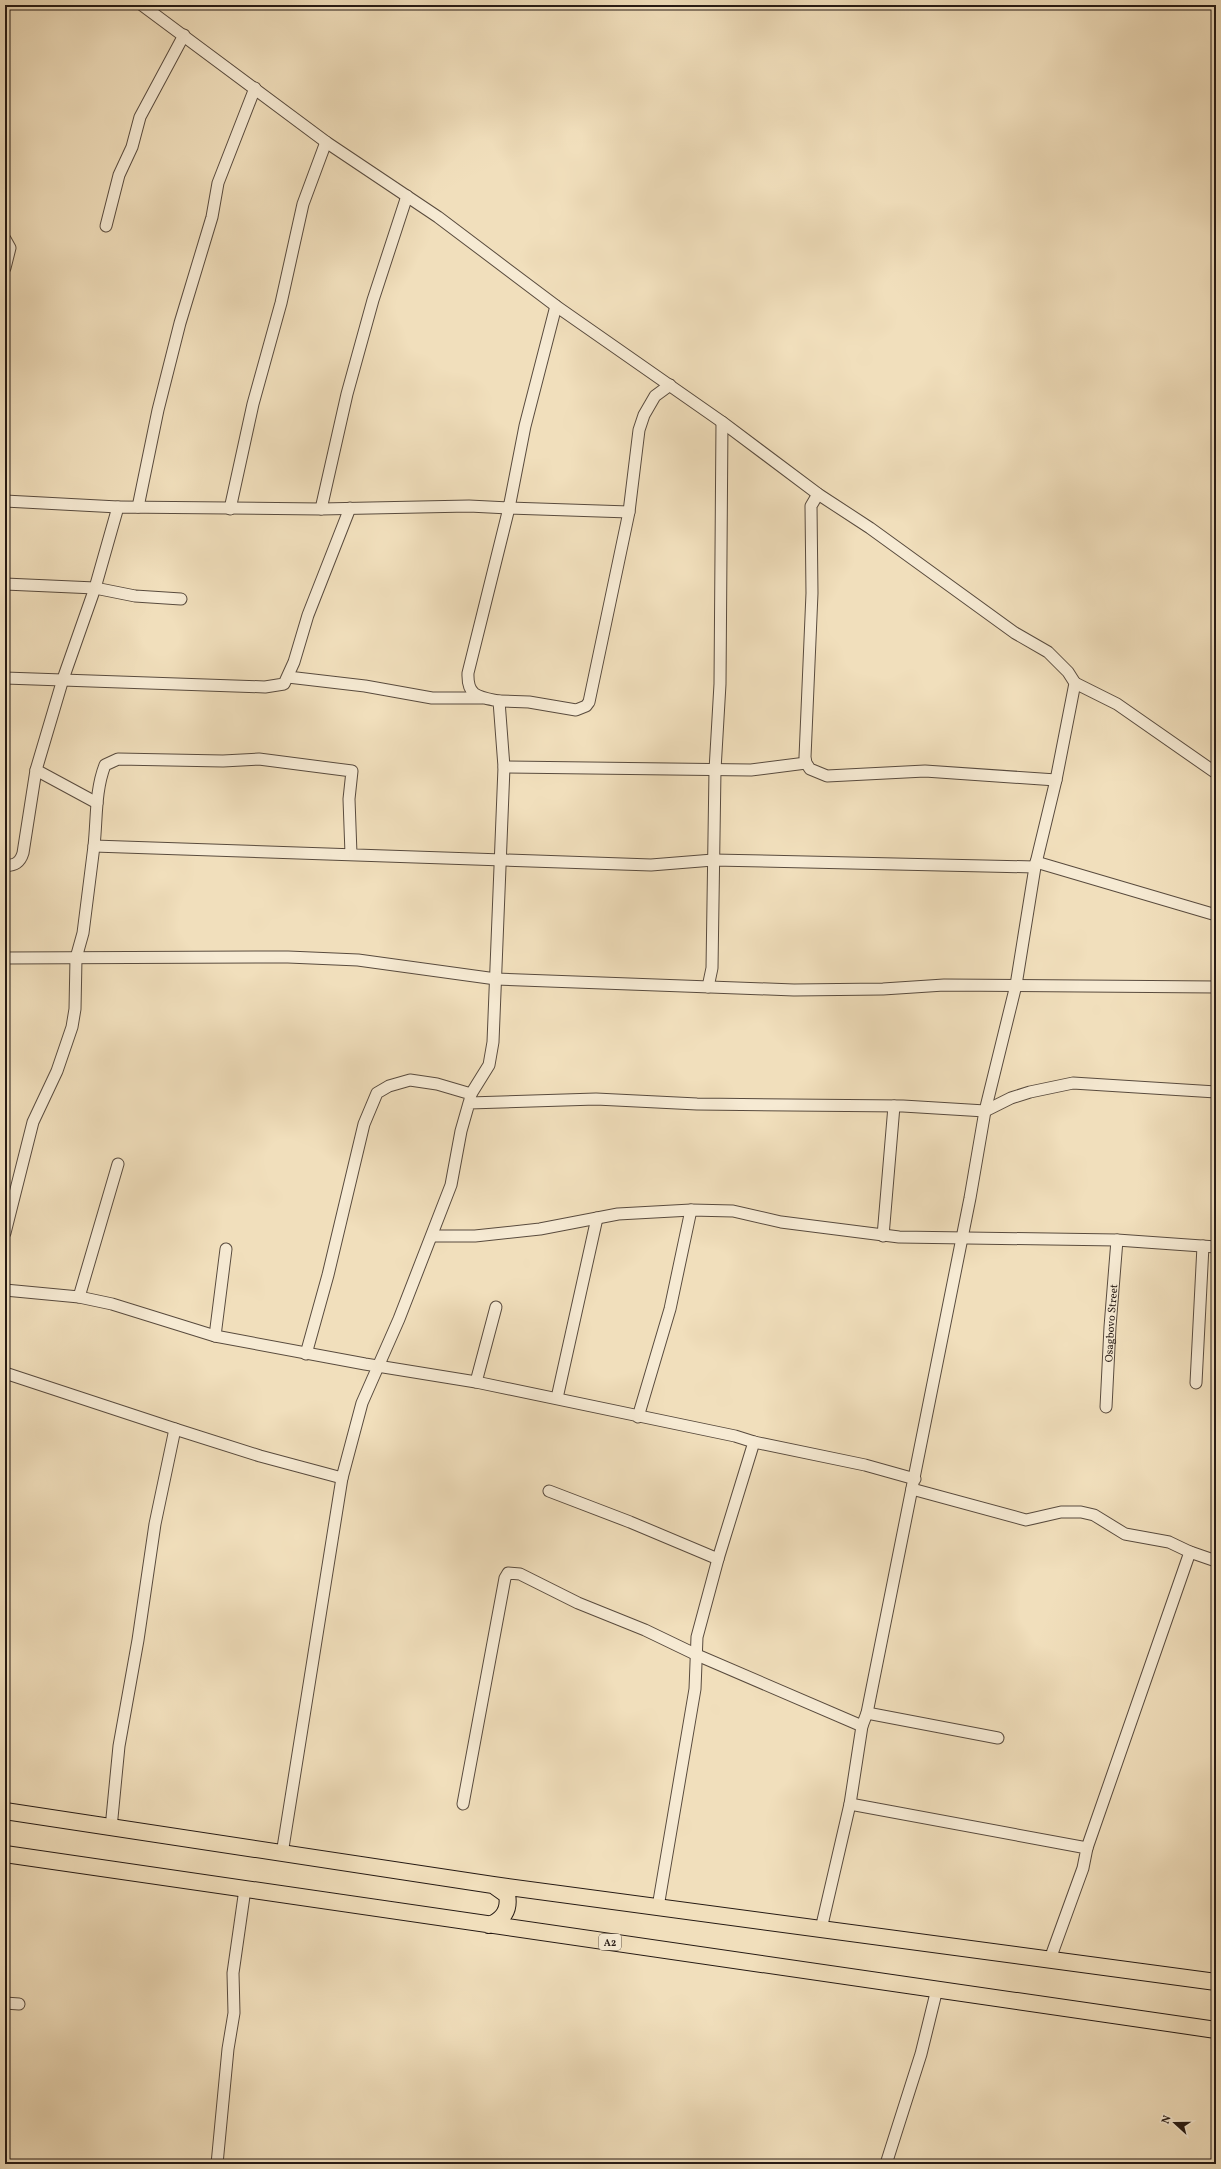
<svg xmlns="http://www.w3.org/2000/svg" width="1221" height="2169" viewBox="0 0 1221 2169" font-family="Vollkorn,serif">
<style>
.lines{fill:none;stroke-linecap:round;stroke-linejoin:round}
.minor-casing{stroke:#594b3e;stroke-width:13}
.highway-casing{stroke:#261a14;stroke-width:18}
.minor{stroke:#f6ead3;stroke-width:11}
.highway{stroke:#f1dfbc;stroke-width:16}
.labels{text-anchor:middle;stroke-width:3.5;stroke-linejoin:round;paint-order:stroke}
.shield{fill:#f6ead3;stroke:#64584d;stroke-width:1}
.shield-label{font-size:10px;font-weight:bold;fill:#261a14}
.street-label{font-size:11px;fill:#261a14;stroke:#f6ead3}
</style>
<rect width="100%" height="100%" fill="#f1dfbc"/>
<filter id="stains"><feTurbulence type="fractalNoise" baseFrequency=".005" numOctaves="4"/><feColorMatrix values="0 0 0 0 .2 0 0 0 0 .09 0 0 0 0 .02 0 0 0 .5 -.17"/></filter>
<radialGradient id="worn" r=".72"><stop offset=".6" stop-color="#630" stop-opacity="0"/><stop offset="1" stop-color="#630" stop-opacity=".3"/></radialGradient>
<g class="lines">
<g class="minor-casing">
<g id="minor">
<path d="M142,5L326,142L438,217L556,306L722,422L818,494L870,528L1015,633L1048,652L1068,672L1075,683L1056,780L1035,867L1016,985L985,1111L970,1198L867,1713L862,1726L850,1804L821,1929"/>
<path d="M106,226L119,175L132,147L140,117L184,35"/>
<path d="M5,239L10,248L5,268"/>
<path d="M818,494L811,506L812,593L805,757L806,763L810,769L827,776L925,771L1056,780"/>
<path d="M5,501L118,507"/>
<path d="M138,507L158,410L180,323L212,217L218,183L255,88"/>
<path d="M230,509L253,404L281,303L303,204L326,142"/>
<path d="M321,509L347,394L373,300L407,196"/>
<path d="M5,584L95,588L135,596L181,599"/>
<path d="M288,677L365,686L432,698H482"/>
<path d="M5,678L265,687L284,684L294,662L308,615L350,508"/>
<path d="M1075,683L1117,704L1216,773"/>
<path d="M499,701L529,702L576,710L586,706L589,702L629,512L639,430L644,415L655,396L670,385"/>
<path d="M504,767L751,770L806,763"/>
<path d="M36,770L97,803"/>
<path d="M351,854L349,799L352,771L259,759L223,761L118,759L105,765C95,791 97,818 94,846L651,865L713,860L1035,867"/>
<path d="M1036,862L1216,915"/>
<path d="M5,866C15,865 20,863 23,853L36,770L63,679L95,588L118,507L321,509L469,506L509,508L525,426L556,306"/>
<path d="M5,958L288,957L358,960L496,979L794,990L883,989L944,985L1216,987"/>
<path d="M708,987L712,968L715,770L720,684L722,422"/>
<path d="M471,1094L489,1065L493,1042L504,767L499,701C479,697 467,697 468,673L509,508L629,512"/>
<path d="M5,1233L33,1122L57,1071L72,1027L75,1009L76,958L83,933L94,846"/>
<path d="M432,1236H475L540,1229L618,1214L691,1210L733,1211L781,1222L899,1237L1117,1240L1216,1247"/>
<path d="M883,1236L894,1106"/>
<path d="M5,1290L79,1297L112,1304L215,1336L365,1364L476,1382L735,1436L754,1442L718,1559L697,1637L695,1689L658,1907"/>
<path d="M79,1297L118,1164"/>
<path d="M215,1336L226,1249"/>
<path d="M306,1354L328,1275L364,1124L377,1093L389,1086L410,1080L437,1084L471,1094L470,1099"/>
<path d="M5,1373L175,1429L155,1524L138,1640L119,1746L111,1828"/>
<path d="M476,1382L496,1307"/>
<path d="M1196,1383L1203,1246"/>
<path d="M557,1398L597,1218"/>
<path id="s1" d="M1106,1407L1110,1327L1117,1240"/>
<path d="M638,1417L670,1309L691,1210"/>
<path d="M175,1429L260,1456L342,1478"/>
<path d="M754,1442L865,1465L915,1479"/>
<path d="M912,1489L1026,1520L1061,1512H1081L1094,1515L1125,1534L1169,1542L1190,1552L1087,1848"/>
<path d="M549,1491L630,1522L718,1559"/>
<path d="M1190,1552L1216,1561"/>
<path d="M867,1713L998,1738"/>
<path d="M463,1804L505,1578L508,1573L520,1574L578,1603L645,1630L697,1655L862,1726"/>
<path d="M850,1804L1087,1848L1083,1868L1050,1959"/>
<path d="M282,1854L342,1478L362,1403L399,1319L451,1185L461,1131L469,1103L596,1099L697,1104L903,1106L985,1111L1011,1098L1030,1092L1073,1083L1216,1092"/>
<path d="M5,2003L19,2004"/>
<path d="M217,2164L228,2049L234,2013L233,1973L245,1889"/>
<path d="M886,2164L921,2054L937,1989"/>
</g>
</g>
<g class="highway-casing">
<path id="highway" d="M5,1811L493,1885L1216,1982
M5,1854L1216,2030
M489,1925C503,1920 510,1910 507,1895L493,1885"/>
</g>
<use href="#minor" class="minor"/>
<use href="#highway" class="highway"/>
</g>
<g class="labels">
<rect class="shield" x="599" y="1934" width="22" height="16" rx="3"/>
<g class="shield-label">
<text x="610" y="1946">A2</text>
</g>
<g class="street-label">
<text dy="4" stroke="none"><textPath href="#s1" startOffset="84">Osagbovo Street</textPath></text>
</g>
</g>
<rect width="1221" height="2169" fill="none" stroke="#f1dfbc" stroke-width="20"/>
<rect x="6" y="6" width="1209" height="2157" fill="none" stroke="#261a14" stroke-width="2"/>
<rect x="10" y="10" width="1201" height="2149" fill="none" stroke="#261a14"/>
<g transform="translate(1175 2123) rotate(291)" stroke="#f6ead3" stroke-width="3" paint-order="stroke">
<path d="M0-3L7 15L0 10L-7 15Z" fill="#261a14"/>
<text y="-6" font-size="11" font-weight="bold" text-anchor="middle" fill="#261a14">N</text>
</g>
<rect width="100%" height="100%" filter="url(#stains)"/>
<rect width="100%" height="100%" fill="url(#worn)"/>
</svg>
